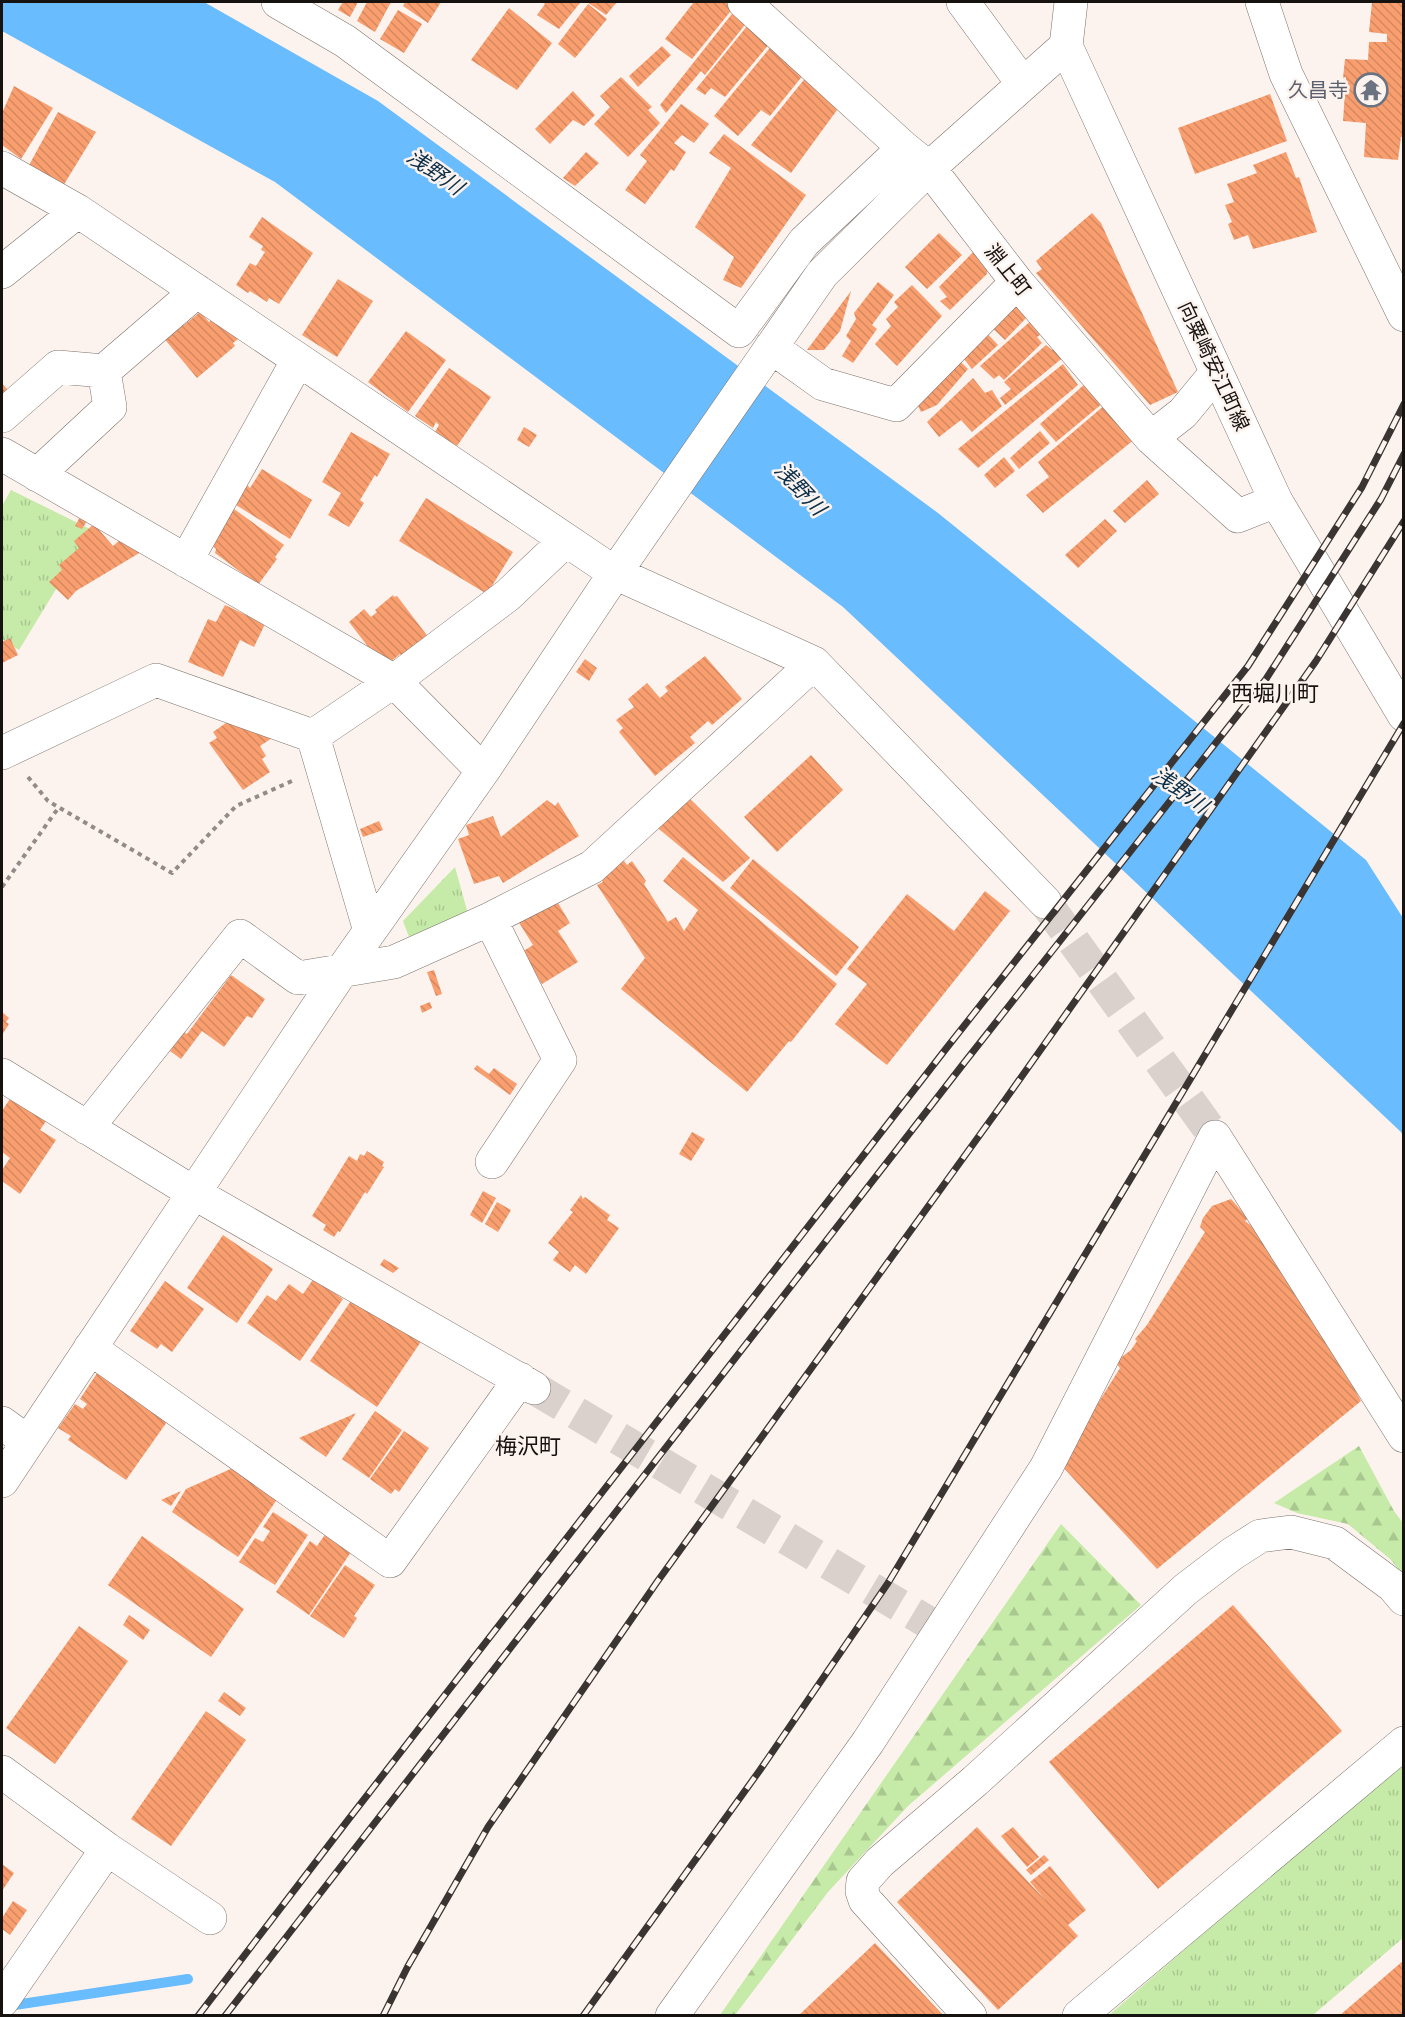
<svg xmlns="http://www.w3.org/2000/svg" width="1405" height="2017" viewBox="0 0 1405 2017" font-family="Raleway,'Noto Sans JP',sans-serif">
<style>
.grass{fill:url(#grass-tufts)}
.forest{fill:url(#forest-firs)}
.water{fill:#69bcfe}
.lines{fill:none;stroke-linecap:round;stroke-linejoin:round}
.stream{stroke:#69bcfe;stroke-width:10}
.building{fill:url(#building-back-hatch)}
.minor-tunnel{stroke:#dad1cd;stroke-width:33;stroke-dasharray:33 16;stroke-linecap:butt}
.minor-casing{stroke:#7c736e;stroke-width:34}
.major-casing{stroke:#7c736e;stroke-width:34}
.path{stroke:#928b88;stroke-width:4;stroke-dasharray:4.5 4.5;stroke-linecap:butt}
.minor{stroke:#fff;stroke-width:33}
.major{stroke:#fff;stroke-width:33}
.rail-casing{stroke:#3a3533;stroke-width:7}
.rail{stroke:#fdf3ee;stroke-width:4.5;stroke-dasharray:14;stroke-linecap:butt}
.labels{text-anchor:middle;stroke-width:5;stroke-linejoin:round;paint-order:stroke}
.worship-label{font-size:20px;fill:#5b616d;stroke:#fdf3ee;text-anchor:end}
.street-label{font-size:20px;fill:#151210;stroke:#fdf3ee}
.water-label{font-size:21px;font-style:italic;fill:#0a2e48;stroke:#fdf3ee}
.quarter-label{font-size:22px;fill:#151210;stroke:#fdf3ee}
</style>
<defs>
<pattern id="grass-tufts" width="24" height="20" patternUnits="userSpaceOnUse" patternTransform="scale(1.5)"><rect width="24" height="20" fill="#c6eaa7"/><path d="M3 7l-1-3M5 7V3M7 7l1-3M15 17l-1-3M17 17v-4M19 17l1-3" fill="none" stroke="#a9c88f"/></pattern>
<pattern id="forest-firs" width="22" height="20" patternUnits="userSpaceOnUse" patternTransform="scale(1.5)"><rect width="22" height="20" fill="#c6eaa7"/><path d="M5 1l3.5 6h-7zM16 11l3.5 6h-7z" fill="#a9c88f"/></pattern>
<pattern id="building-back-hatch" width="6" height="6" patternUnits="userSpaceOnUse" patternTransform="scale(1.5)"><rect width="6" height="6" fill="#f99f6f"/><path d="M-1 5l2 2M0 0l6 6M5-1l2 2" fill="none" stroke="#d5885f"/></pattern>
</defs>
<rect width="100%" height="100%" fill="#fdf3ee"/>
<path class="grass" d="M11,490L92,530L19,650L2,639V506Z
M455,867L468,914L409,937L403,921Z
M1403,1760V1938L1313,2015L1108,2016Z"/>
<path class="forest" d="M1359,1446L1394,1511L1403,1523V1574L1390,1559L1348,1524L1297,1513L1274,1503Z
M1061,1524L1141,1605L908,1806L828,1892L735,2015H720Z"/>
<path class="water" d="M2,2H204L378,101L938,513L1366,860L1403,918V1136L1401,1132L843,607L275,182L2,31Z"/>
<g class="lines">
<path class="stream" d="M8,2006L188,1979"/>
</g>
<path class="building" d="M343,2H358L350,17L338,10Z
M367,2H391L375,32L357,21Z
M405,2H441L428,23L403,6Z
M543,2H578L580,3L559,29L537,15L545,4Z
M587,2H617L606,15Z
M694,2H726L734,7L692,59L665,39Z
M1372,2H1404V137H1401L1398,160L1364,157L1366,123L1343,121L1346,77L1343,78L1345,59L1368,60L1369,42H1387V34L1369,32Z
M588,4L607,19L575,58L558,44Z
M509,8L552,43L517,90L471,60Z
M398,10L422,24L404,53L380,39Z
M735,10L748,21L705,75L701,71L666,113L660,105Z
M748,25L770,43L725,97L711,88L705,95L696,89Z
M773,44L804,74L770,116L761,110L738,136L714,116Z
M662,46L671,55L638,87L629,76Z
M807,76L840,106L791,173L751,145Z
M621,77L652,107L648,110L660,123L628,157L594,124L610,107L600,96Z
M14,86L53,108L21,159L2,145V113Z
M573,91L595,115L584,126L573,120L550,144L535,129Z
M1270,94L1287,141L1195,174L1178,128Z
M681,104L709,124L694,143L682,135L674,143L686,152L674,171L671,169L645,204L625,190L647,161L640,155Z
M58,112L96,132L60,191L28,167Z
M724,134L806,195L741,288L723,280L734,257L695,227L731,168L709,153Z
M586,152L599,163L575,186L563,178Z
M1286,152L1296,178L1299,177L1317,232L1253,249L1248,235L1234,240L1228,224L1232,222L1225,205L1234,202L1227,184L1257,173L1253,165Z
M1092,213L1101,223L1178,392L1150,405L1036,273L1042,269L1036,261Z
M262,217L313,253L279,304L269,298L267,302L250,291L248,293L236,285L250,263L256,266L265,252L261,250L263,246L249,237Z
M939,233L962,255L927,289L905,267Z
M977,248L987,261V274L950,310L940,301L947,297L939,287Z
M338,279L373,301L337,357L302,335Z
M878,282L894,295L872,325L877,329L853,363L842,356L851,341L846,336L856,319L854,313Z
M912,285L942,316L897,366L875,344L891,326L886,319L898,307L894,302Z
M851,291L840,331L824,350H807Z
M1008,297L1028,316L1005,340L985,321Z
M200,312L209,322L221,312L238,339L233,343L235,346L197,378L162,336L178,319L184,325Z
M1033,319L1044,332L1037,337L1042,343L1004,380L999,375L994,379L980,366Z
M981,327L998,345L972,369L956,349Z
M406,331L446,360L408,412L368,382Z
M1046,345L1052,350L1056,346L1065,356L1005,405L1000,398L1011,389L1004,382Z
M953,354L968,369L937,405L921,412L912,393Z
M1063,364L1078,385L978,468L958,449Z
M449,368L491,397L457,446L435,432L439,425L436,422L433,428L415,416Z
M973,378L985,393L992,390L1002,406L972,432L961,420L939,437L927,422Z
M2,383L12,395L2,404Z
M1086,383L1103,403L1056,442L1040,424Z
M1106,404L1135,439L1043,513L1026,495L1049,477L1038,462Z
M524,427L537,435L529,447L517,440Z
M1040,431L1050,443L1019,469L1010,458Z
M351,432L390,454L377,477L375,475L360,500L364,503L349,527L328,515L341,493L322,482Z
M1004,457L1015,471L995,488L984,475Z
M262,469L312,500L290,539L236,505L247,485L250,488Z
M1147,480L1159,494L1125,523L1113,511Z
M426,498L513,552L487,594L399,541Z
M234,509L284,545L275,557L277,559L258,585L215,553L216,549L210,543Z
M80,517L87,521L82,529L75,526Z
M1105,519L1117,531L1078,568L1065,555Z
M94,524L113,546L120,540L141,552L76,591L68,600L49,582L62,570L59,565L79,548L74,541Z
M393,595L394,597L397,596L429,638L403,658L400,654L389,663L379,661L349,622L364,609L371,617L377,612L375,610Z
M225,605L265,624L254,647L240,640L223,677L188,662L208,619L216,622Z
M10,638L18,655L2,663V642Z
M705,656L742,699L712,725L708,721L690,737L695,743L655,776L619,732L623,728L616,720L634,707L628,699L647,683L660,698L668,691L665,687Z
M585,659L597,668L589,681L576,672Z
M233,718L275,736L260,746L266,756L262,759L270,772L243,790L209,743L217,738L213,732Z
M811,755L843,790L777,852L744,817Z
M682,791L750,858L723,882L648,820Z
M547,800L555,806L558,802L579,836L503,883L499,876L474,884L458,839L469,835L466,825L493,816L501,837Z
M379,821L383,830L363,837L360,829Z
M612,844L627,865L632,861L646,881L644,884L668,922L676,917L684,931L698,910L663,881L683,857L837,984L791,1042L789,1041L747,1092L621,989L645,958L597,885L603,882L588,860Z
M753,859L859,947L836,976L730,888Z
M985,891L1010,911L887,1065L835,1024L867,984L847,969L907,894L954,931Z
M558,903L570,923L558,931L578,962L542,984L522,952L533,945L513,913Z
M434,970L442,994L436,996L427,972Z
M231,975L265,999L252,1018L247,1016L224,1047L202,1031L181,1059L170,1051L184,1032L187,1034Z
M430,1002L432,1008L422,1013L420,1006Z
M2,1012L9,1018L6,1022L9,1024L2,1035Z
M477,1065L489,1074L494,1068L517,1084L510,1095L474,1069Z
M15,1091L46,1121L40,1130L56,1140L20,1194L2,1181V1170L10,1158L2,1152V1111Z
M692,1132L705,1139L691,1161L679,1154Z
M367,1151L384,1162L382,1166L384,1167L367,1194L365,1192L340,1232L338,1231L334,1237L323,1230L326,1225L312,1216L349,1156L357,1161L360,1154L364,1156Z
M483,1191L496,1198L482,1223L470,1215Z
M581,1195L583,1199L585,1197L610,1215L607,1220L619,1228L586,1274L575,1265L570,1272L553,1260L559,1252L548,1243L573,1212L570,1210Z
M1231,1199L1248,1218L1245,1221L1257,1230L1348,1379L1356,1389L1355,1390L1361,1401L1157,1569L1060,1464L1120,1368L1115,1362L1131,1350L1137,1341L1135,1339L1147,1325L1205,1232L1200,1227L1203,1218L1212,1206Z
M497,1202L511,1210L498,1232L485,1224Z
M223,1235L273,1269L237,1323L187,1288Z
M384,1259L399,1268L393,1273L380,1265Z
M314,1278L343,1299L300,1361L247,1323L267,1295L276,1301L289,1284L303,1294Z
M165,1281L204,1309L172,1352L161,1344L157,1349L130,1331Z
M355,1295L422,1340L377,1407L310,1361Z
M99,1370L169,1419L126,1480L68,1440L71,1436L58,1428L75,1404L83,1409L87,1404L80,1399Z
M375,1411L402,1430L369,1478L342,1459Z
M356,1413L326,1457L299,1438Z
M404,1431L429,1448L399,1492L395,1489L391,1494L370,1479Z
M235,1467L244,1473L241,1479L248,1470L282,1492L238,1557L172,1512L186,1489Z
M181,1491L171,1506L161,1500Z
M273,1512L308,1535L275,1585L239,1562L255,1538L263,1542L270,1531L263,1527Z
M329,1529L355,1546L309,1615L276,1592L310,1541L317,1546Z
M142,1536L244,1609L211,1657L108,1585Z
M345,1565L375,1585L354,1616L357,1618L344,1638L310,1616Z
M1233,1605L1342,1731L1158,1889L1049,1762Z
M129,1615L150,1630L143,1640L123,1625Z
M79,1626L128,1661L55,1764L6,1728Z
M224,1692L246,1708L240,1716L218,1701Z
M206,1711L246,1740L171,1846L131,1819Z
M977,1827L1047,1902L1030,1882L1050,1866L1086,1910L1068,1925L1078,1936L998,2010L897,1902Z
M1013,1827L1039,1857L1027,1867L1001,1836Z
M1044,1855L1049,1860L1031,1875L1026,1870Z
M2,1864L14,1873L2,1891Z
M13,1901L27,1910L10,1935L2,1929V1918Z
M875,1943L944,2016H798Z
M1404,1960V2016H1339Z"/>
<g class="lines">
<path class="minor-tunnel" d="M1045,902L1215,1137
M534,1388L941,1630"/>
<g class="minor-casing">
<path id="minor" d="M278,2L345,41L739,331L804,242L904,148
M744,2L904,148L929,168L1017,282L1151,438L1238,516L1276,501
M963,2L1023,84
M1262,2L1286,74L1404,315
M2,168L78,211L615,573L814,663L1045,902
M2,272L78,211
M771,347L823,384L896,405L1017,282
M2,416L58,367L104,371
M1151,438L1183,413L1216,373
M2,454L394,681L483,771
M37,475L110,407L104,371L197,291
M186,561L298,360
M313,736L370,931
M2,753L156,680L313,736L394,681L508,595L566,540
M490,919L560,1060L492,1162
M2,1075L194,1193L534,1388
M87,1128L240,936L298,978L394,962L490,919L592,867L814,663
M1215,1137L1404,1436
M90,1348L390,1561L520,1379
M2,1423L28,1442
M2,1481L341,972L483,771L615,573L822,274L929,168L1066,46
M2,1772L107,1849L210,1918
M2,2001L107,1849
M672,2016L868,1742L1046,1468L1215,1137
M970,2016L865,1900L862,1891L863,1881L880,1862L975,1781L1186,1589L1232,1554L1260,1536L1291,1532L1335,1543L1393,1586L1404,1599
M1079,2016L1404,1743"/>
</g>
<g class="major-casing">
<path id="major" d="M1071,2L1066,46L1276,501L1404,715"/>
</g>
<path class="path" d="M28,777L48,801L172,873L236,806L292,781
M2,887L59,807"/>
<use href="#minor" class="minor"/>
<use href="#major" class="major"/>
<g class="rail-casing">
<path id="rail" d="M198,2016L348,1820L945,1050L1248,666L1362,487L1404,404
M225,2016L964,1063L1266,679L1381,499L1404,454
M383,2016L408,1966L488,1827L657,1582L1005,1100L1316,661L1404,521
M583,2016L760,1770L888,1583L1404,723"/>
</g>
<use href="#rail" class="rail"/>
</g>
<defs>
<g id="temple-ring" transform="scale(1.725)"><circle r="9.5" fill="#fdf3ee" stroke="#6b7280" stroke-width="1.5"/><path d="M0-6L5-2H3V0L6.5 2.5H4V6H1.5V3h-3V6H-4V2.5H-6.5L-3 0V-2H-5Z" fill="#6b7280"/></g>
</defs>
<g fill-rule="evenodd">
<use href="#temple-ring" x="1371" y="90"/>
</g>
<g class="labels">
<g class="worship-label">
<text x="1348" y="97">久昌寺</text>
</g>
<g class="street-label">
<text transform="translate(1008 270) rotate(51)" y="7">淵上町</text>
<text transform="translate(1214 366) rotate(65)" y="7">向粟崎安江町線</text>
</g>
<g class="water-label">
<text transform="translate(435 172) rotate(35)" y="7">浅野川</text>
<text transform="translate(800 489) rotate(47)" y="7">浅野川</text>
<text transform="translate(1180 790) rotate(36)" y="7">浅野川</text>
</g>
<g class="quarter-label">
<text x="1275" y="701">西堀川町</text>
<text x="528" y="1454">梅沢町</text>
</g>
</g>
<rect width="1405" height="2017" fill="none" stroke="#151210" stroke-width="6"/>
</svg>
